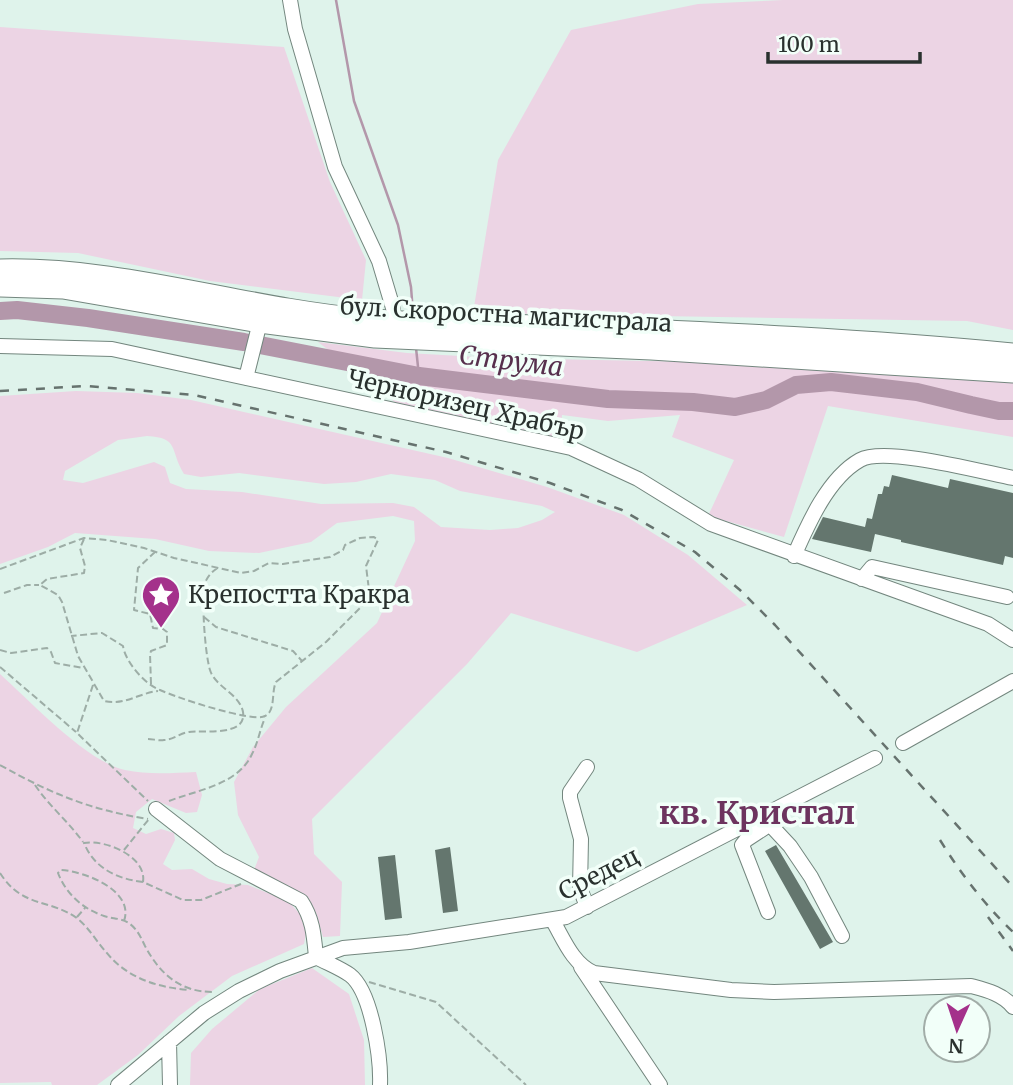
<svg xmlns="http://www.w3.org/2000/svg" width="1013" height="1085" viewBox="0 0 1013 1085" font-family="Merriweather,serif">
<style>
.green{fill:#ecd4e4;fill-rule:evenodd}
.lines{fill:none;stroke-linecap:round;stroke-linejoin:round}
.stream{stroke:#b397aa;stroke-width:2.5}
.river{stroke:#b397aa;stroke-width:18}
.building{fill:#64766e}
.minor-casing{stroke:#73867e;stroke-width:16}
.highway-casing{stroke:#73867e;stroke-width:23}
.path{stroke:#9dada6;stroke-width:2;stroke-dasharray:7 3.5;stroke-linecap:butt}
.minor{stroke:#fff;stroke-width:14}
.highway{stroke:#fff;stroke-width:21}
.rail{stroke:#66726e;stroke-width:2.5;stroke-dasharray:9 9;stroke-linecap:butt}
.labels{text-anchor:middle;stroke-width:7;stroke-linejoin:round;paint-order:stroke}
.street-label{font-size:24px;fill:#29312e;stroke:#f2fff9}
.poi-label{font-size:24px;fill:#29312e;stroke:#f2fff9;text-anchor:start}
.water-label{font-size:26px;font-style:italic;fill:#57304d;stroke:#f2fff9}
.district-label{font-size:32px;font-weight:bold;fill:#6d345f;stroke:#f2fff9}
</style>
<rect width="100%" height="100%" fill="#dff3eb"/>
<path class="green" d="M783,0H1013V330L967,321L473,313L498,160L571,30L698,4Z
M0,27L284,47L330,182L366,260L362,300L210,281L78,253L0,251Z
M318,342L407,353L496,358L752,363L1013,378V437L828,406L784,537L708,516L734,460L672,437L680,415L608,421L562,415L560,440L398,405L375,385L366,359L331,352Z
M76,391L137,393L191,400L448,458L547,487L624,515L688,555L747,605L637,652L511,613L467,664L312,819L314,854L342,882L340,936L323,937L316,913L308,898L254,870L259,857L238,815L234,782L253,747L286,707L377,623L415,541L414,521L393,516L337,523L311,542L259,553L209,551L155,539L75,533L48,547L0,564V396ZM147,436C180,438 169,449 184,474L201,477L239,473L324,484L356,482L391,474L435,480L460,491L542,506L555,512L542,520L518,528L490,530L441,527L414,507L393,503L321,504L242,492L186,489L170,483L165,467L154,462L83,483L63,480L65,471L118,440Z
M0,674C30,701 87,762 125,770C148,775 172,773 196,772L202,795L197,812L186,813L152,799L136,812L133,828L146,834L161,829L174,833L175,840L163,864L172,870L192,869L209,879L227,884L248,885L288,901L300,914L306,933L304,944L232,976L179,1016L138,1055L97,1085H52L51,1082L0,1083Z
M312,968L349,994L364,1040L365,1085H190L191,1053L212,1029L260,989Z"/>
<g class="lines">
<path class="stream" d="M336,0L354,101L398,225L411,287L413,313
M416,348L419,376"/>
<path class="river" d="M0,311L17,310L88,318L244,342L419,376L608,399L693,402L735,407L766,400L796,385L831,382L917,392L971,405L999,411H1013"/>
</g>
<path class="building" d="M892,475L948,488L950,479L1013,493V558L1005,556L1003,565L901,542V540L875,534L871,552L812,539L823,517L865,527L867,518L872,519L878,494H882L884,486L889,487Z
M776,845L833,942L820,949L765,851Z
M450,847L458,911L443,913L435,850Z
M395,855L402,918L385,920L378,857Z"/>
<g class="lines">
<g class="minor-casing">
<path id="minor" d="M290,0L295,29L335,167L379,261L393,308
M0,346L112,349L571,448L638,479L711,524L988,624L1013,640
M246,378L260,322
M794,556C808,524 828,478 860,460C885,446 982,472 1013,478
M862,579L872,567L1007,597
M903,743L1013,681
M156,809L220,859L301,901C313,919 314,936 316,957
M762,816L790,846L811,877L842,936
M587,907L580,888L581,839L570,798V792L587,767
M768,912L742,845L746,840L769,825
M553,921C564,940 573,964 594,973L731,990L774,992L971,986C986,990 1003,994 1013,1007
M316,957C327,963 340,968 350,975C372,992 381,1059 380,1085
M581,967L660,1085
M169,1042L170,1085
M118,1085L204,1013L239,991L280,971L343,948L409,942L566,917L875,758"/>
</g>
<g class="highway-casing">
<path id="highway" d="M0,270C122,267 241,308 362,319C432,326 503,324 574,327C720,333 867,340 1013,354
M0,286L63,288L260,322L375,337L651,349L1013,372"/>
</g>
<path class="path" d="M84,539L80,548L85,566L84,573L47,579L40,585L58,595L62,602L78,656L104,701C124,706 139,693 158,691
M0,569L84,538L107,540L144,548L174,558L241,573L254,571L269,563L283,564L330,557L343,550L345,545L360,538L374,537L378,540L366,566L369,590L367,601L326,642L276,682C271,692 276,711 265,716C252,723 175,697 160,690C144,684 125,661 123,646L102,633L71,636
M4,593L27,585H39
M204,617L216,627L293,651L302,661
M0,650L11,653L47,648L51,652L55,663L83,668
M0,667L76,732
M151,684L150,654L151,651L167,645V632L163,629L153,628L150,614L134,610L138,568L155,552
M93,685L77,733L148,801
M148,739C153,739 159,741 164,740C173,740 180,733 189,732C203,730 247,737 243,712C240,694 215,687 210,670C205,654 201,598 205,583C208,575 213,571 219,567
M0,765C50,793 90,810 148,819
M35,785C49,806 68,821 83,842
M169,801C197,790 238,785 252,754C258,743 260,729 265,718
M124,850L149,819
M0,873C23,909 50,898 78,919C89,928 97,942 106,952C127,978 156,987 188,990
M143,882C117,879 94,868 84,843C104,839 147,856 143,882L183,900H201L241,884
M77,917L85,908
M124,921C135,890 83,871 61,870L58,873C66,894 83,909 104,916C113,919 123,918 130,924C138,930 141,938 145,946C160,974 180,992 213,992
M369,982L436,1002L526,1085"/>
<use href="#minor" class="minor"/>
<use href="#highway" class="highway"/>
<path class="rail" d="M0,391L86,386L194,395L446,452L550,483L622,510L695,552L740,590L775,625L1013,887
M940,840C961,874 984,904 1013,932
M988,917L1013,951"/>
</g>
<defs>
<g id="sight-pin" transform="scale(2.0125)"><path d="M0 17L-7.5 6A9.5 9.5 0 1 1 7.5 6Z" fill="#a4318b" stroke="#f2fff9"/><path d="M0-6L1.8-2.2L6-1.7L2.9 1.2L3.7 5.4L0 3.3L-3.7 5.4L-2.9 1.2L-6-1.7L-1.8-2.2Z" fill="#fff"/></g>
</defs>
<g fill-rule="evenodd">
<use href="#sight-pin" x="161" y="595"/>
</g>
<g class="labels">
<g class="street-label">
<text transform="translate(506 315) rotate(3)" y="8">бул. Скоростна магистрала</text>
<text transform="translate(466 405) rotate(13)" y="8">Черноризец Храбър</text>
<text transform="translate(599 874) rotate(-27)" y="8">Средец</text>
</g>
<g class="poi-label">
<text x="188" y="603">Крепостта Кракра</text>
</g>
<g class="water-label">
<text transform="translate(511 361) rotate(7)" y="9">Струма</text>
</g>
<g class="district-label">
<text x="757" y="824">кв. Кристал</text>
</g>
</g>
<g transform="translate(957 1029) rotate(183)"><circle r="33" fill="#f2fff9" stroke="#a2ada8" stroke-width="2"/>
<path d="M0-5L12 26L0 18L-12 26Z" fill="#a4318b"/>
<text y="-10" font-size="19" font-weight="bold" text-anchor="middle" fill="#29312e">N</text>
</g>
<path d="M768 52v10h152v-10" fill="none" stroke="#29312e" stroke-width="3.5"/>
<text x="778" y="52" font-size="21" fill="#29312e" stroke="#f2fff9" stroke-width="5" paint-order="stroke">100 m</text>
</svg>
